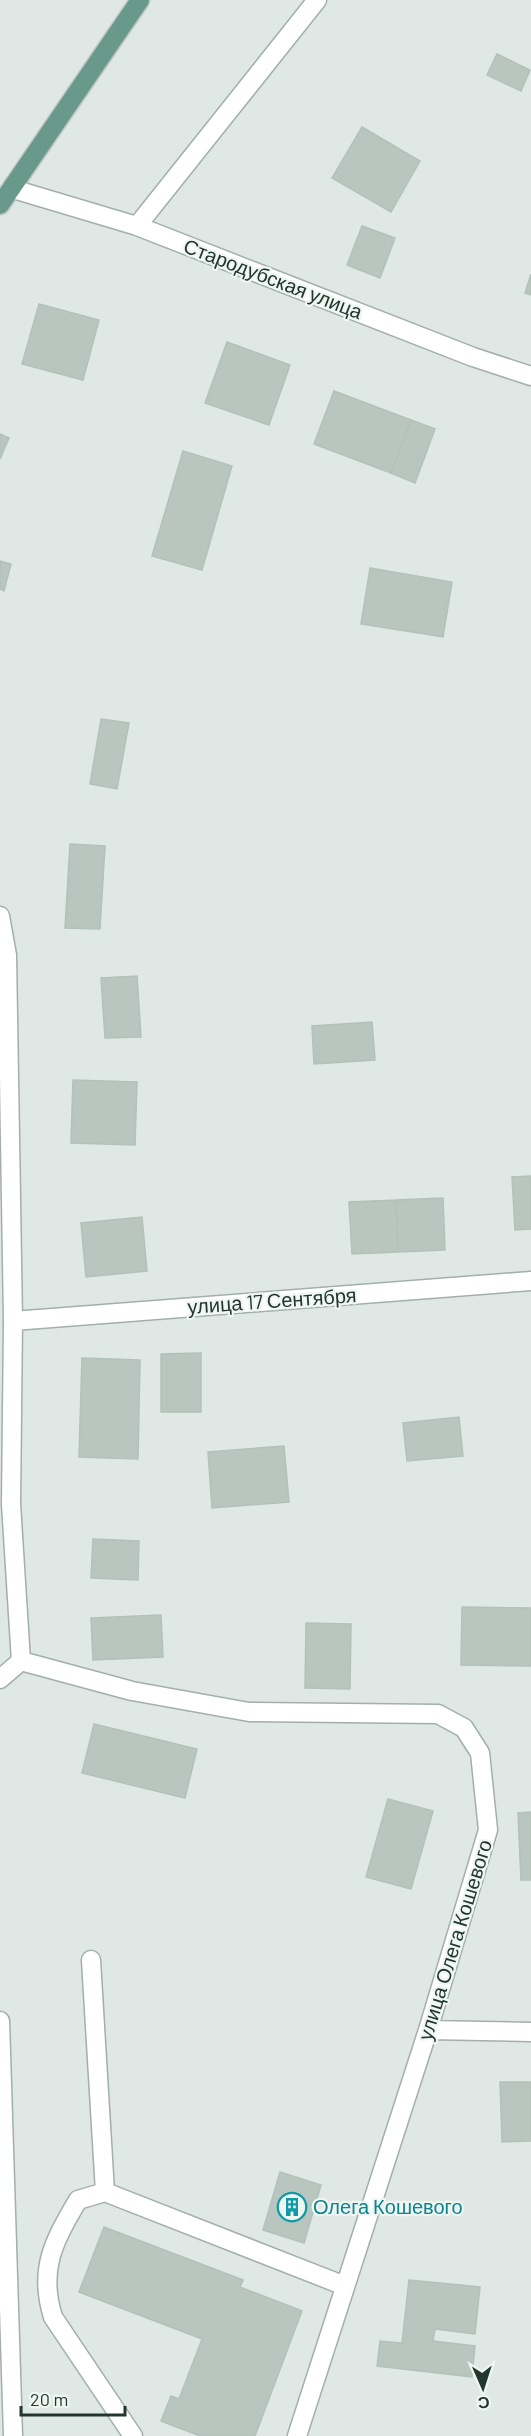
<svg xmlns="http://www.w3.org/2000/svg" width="531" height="2436" viewBox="0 0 531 2436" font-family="Barlow,sans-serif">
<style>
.building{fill:#b8c6bf;stroke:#b2c1ba;stroke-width:1.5}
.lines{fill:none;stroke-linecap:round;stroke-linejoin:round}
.minor-casing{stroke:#a3afaa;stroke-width:21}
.major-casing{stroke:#bdc3c1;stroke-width:21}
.minor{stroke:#fff;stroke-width:18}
.major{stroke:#68998a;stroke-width:18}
.labels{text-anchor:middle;stroke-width:4.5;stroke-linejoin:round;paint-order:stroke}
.street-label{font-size:20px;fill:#223630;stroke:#eff6f2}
.culture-label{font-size:20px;fill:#0d838f;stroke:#eff6f2;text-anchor:start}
</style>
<rect width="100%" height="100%" fill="#dfe8e4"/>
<path class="building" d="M497,54L530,70L521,91L487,75Z
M362,127L420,161L391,212L332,178Z
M362,226L395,238L380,278L347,265Z
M531,274V295L525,293Z
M39,304L99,320L83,380L22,364Z
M227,342L290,365L269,425L205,403Z
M334,391L411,420L391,473L314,444Z
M411,420L435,429L415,483L391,473Z
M0,434L9,438L0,459Z
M183,451L232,466L202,570L152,556Z
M0,561L11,564L4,591L0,589Z
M370,568L452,582L443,637L361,624Z
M101,719L129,723L117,789L90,784Z
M70,844L105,846L100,929L65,928Z
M137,976L141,1037L105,1038L101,978Z
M372,1022L375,1060L314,1064L312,1026Z
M73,1080L137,1082L135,1145L71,1143Z
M531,1176V1229L515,1230L512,1177Z
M443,1198L445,1250L398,1252L396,1200Z
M396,1200L398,1252L352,1254L349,1202Z
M142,1217L147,1271L86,1277L81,1223Z
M201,1353V1412H161V1354Z
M82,1358L140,1360L138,1459L79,1457Z
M459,1417L463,1456L407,1461L403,1423Z
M284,1446L289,1502L212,1508L208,1452Z
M93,1539L139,1541L138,1580L91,1578Z
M462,1607L531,1608V1666L461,1665Z
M161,1615L163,1657L93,1660L91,1618Z
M306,1623L351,1624L350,1689L305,1688Z
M94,1724L197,1749L185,1798L82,1773Z
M388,1799L433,1811L411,1889L366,1877Z
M531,1812V1880H521L518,1813Z
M500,2082H531V2141L502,2142Z
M280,2172L321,2185L304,2243L263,2230Z
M104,2227L243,2280L240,2287L302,2311L255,2436H200L161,2421L171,2396L179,2399L202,2339L79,2292Z
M409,2280L480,2287L475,2334L435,2329L433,2341L475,2346L472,2377L377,2366L380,2341L402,2343Z"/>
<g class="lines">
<g class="minor-casing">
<path id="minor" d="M13,189L137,226L473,357L531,376
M137,226L317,0
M0,916L7,955L13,1321L11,1504L21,1661
M13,1321L531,1281
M21,1661L132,1691L249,1712L438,1714L464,1728L480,1753L488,1830L428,2030L297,2436
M0,1679L21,1661
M91,1960L105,2192
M0,2021L13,2436
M428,2030L531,2032
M133,2436L53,2317C38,2269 54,2241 78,2200L105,2192L345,2286"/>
</g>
<g class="major-casing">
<path id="major" d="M0,205L140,0"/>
</g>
<use href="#minor" class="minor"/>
<use href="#major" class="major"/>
</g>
<defs>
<g id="building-ring" transform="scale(1.5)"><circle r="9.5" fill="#eff6f2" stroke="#0f9aa8" stroke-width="1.5"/><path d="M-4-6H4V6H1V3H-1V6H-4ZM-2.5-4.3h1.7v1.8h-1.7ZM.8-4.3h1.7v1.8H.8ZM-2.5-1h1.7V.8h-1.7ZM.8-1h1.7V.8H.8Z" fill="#0f9aa8"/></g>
</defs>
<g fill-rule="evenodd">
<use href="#building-ring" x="292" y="2207"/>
</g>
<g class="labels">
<g class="street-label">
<text transform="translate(273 279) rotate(21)" y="7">Стародубская улица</text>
<text transform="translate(272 1301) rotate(-4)" y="7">улица 17 Сентября</text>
<text transform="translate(455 1940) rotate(-73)" y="7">улица Олега Кошевого</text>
</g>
<g class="culture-label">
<text x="313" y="2214">Олега Кошевого</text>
</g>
</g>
<g transform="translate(483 2388) rotate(177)" stroke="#eff6f2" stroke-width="4.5" paint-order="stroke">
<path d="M0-4.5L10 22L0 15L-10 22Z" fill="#223630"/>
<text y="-9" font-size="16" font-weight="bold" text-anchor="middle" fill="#223630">С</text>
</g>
<path d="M21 2406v9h104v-9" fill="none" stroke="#223630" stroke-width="3"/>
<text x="30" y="2406" font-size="18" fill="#223630" stroke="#eff6f2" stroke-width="4.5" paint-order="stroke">20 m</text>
</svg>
